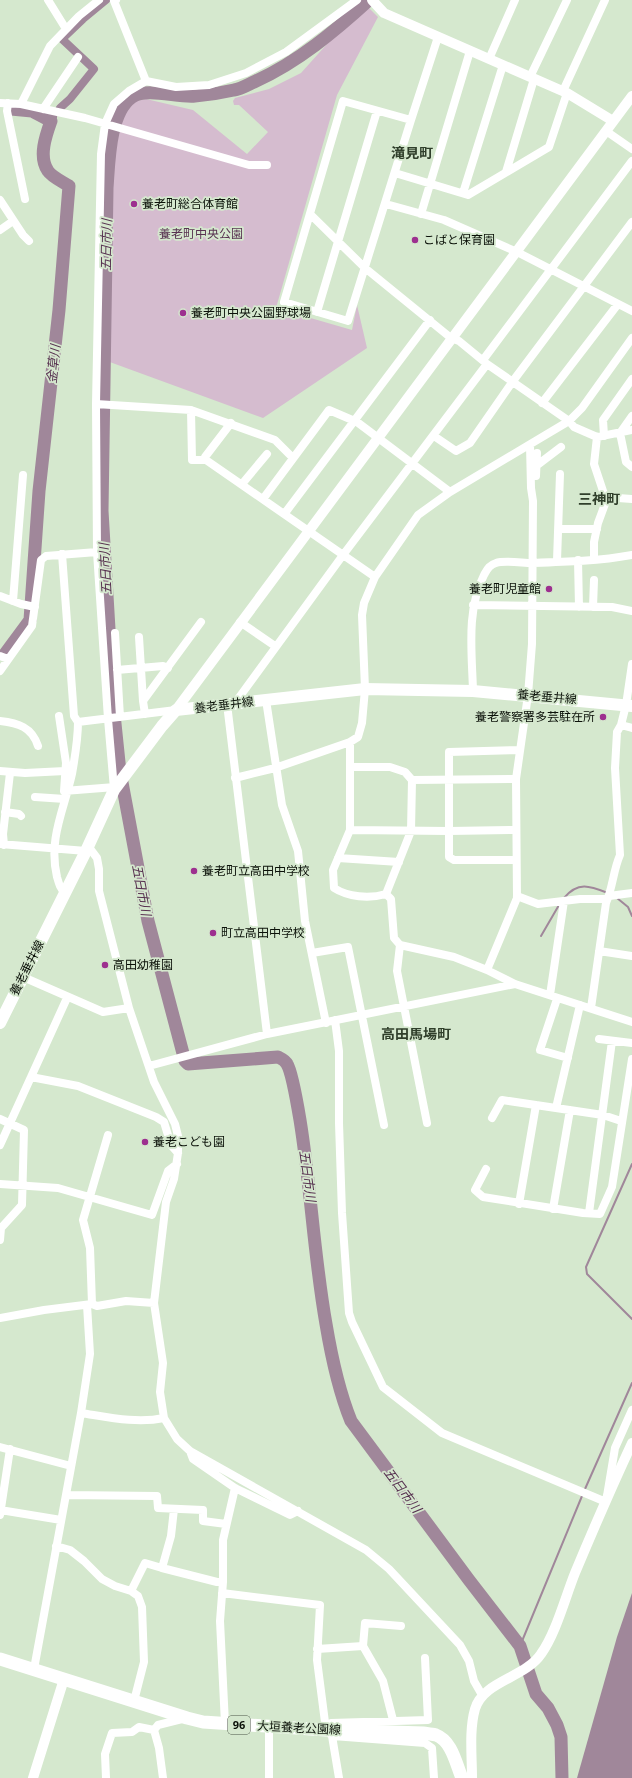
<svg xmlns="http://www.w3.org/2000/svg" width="632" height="1778" viewBox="0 0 632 1778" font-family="'Noto Sans','Noto Sans JP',sans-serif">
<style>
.green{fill:#d5bccf}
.water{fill:#a0879a}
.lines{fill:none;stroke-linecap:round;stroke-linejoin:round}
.stream{stroke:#a0879a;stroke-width:2}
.canal{stroke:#a0879a;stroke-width:8}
.river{stroke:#a0879a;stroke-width:13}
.minor{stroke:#fff;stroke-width:8}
.tertiary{stroke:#fff;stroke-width:10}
.secondary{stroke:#fff;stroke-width:12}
.primary{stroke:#fff;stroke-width:13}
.poi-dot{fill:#9d2f8f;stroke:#d5e8ce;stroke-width:1.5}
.labels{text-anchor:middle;stroke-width:3.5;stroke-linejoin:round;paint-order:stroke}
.shield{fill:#d5e8ce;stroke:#485244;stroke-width:1}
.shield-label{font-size:11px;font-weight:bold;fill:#0b1109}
.poi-label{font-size:12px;fill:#0b1109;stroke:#d5e8ce;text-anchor:start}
.park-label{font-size:12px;fill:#593352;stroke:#d5e8ce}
.street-label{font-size:12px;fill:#0b1109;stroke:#d5e8ce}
.water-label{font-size:13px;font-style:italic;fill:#573150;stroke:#d5e8ce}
.quarter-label{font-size:14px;font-weight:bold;fill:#303f2b;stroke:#d5e8ce}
</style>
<rect width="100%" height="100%" fill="#d5e8ce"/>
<path class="green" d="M368,7L378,17L337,95L276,308L352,330L357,305L367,348L263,418L107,361L111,176L116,135L123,112L132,102L146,99L193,110L247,154L268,132L239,105H234L233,101L235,98L269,89L301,73L327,44Z"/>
<path class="water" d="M632,1593V1778H577L617,1637Z"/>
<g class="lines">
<path class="stream" d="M564,898C578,881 590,886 608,893
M617,898L628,907L632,916
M541,936L559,905
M632,1164L586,1267L587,1274L632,1319
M585,1489L632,1383
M520,1646L582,1496"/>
<path class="canal" d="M60,108L70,99L94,69L62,39L83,19L106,0
M51,121L53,117"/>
<path class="river" d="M369,0C335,31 298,62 256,81C249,84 241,89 234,90C221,93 208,95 195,96C178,98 147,87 132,97C109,113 109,163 107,188L102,511L114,714L120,772L148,921L185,1061L188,1064L278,1057C282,1059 285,1060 287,1064C292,1072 298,1108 300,1120C311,1188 314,1257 326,1324C331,1354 340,1394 351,1421L469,1580L520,1646L536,1694L548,1708L557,1725L561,1737L562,1778
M5,654L30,620L39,491L59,310L69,186C63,182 52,177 48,171C38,157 46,135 51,121L32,111L11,109"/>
<path class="minor" d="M48,0L66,29
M116,0L114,1L146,81
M489,59L515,0
M530,77L567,0
M563,91L605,0
M0,103L21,104L85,118L249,165H267
M8,103L7,111L25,199
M21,104L50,46L79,16L99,0
M43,109L78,57
M411,120L343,101L284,302L348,321L411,120L438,37
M606,131L632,149
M506,172L534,79
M395,173L468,195L549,147L567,93
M463,193L503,65
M0,200L23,235L29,241
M386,204L444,220L517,252L632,311
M310,214L365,268L451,338L459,341L487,364L569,421L574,427L597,437L632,430
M421,214L470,51
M0,230L13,221
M317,312L377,111
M483,360L632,161
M542,403L618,304
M96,404L191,410L275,440L293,458
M191,410L192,460H206L375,577
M632,416L620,433L626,462L632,467
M434,436L456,451L470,443L513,381L632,222
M604,436L603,420L632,379
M205,460V457L231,423
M536,466L561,447
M536,476L537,453
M242,484L267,454
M604,497L632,499
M263,499L329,410L357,422L450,492
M285,513L430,320
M558,529H597
M62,554L74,716L78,722
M594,559V542L598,523L605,504L604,494L594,464L597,437
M578,560L579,607
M557,561L560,474
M0,596L21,604L35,607
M13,601L23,475
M473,605L612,607L632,611
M593,607L594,580
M240,622L275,646
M115,633L120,717
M139,637L143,701
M0,656L8,659
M117,670L163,666L168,668
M0,671L32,626L41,560L46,556L97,552
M473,691C472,653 466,610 484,575C487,570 489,565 496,563C504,560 523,563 532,563C565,562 600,561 632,555
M266,700L282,805L298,851L305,921L326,1023
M235,703L343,555L487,364
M227,704L267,1034
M145,714L143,701L201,622
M59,716L66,763L64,791L115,787
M0,721C18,723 32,727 38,746
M621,725L632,728
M350,742V830L333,870L334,888C348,897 369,899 386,894
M350,767H390L405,772L412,780L411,831L386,894L391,899L394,938L400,945L454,957L487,970L515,984L632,1022
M0,771L25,773L65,771
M235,778L275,768L350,742L358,737L362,723L365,689L362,615L364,603L375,577L418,515L450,492L569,421L582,408L632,338
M412,780L516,779
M114,789L108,719L97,552L96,404L101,154L105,124L114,104L129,91L146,81L176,87L209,85L246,73L286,52L357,0
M35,797L65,799
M5,812L19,814L21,816
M350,830L449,831L515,830
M0,844L86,851
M4,845L3,834L10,773
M88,846L97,858L99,869V891L129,1008L154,1082L175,1124L178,1136V1153L174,1179L166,1202L154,1303L163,1363L160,1392L164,1418L177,1439L190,1451L366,1550L389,1569L460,1645L469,1661L474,1681L482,1695
M338,858L399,862
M516,860H454L449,857V752L520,750
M65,893C60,888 59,884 57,877C48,839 64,810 72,774C75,757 78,739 78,722L176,710
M517,896L538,904L580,899H607
M609,896L632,893
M400,945L397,971L427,1123
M599,951L632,956
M312,953L348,947L384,1125
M487,970L517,898L516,779L528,695L532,644L533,501L531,488L530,445
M23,977L103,1012L129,1008
M550,995L564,901
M557,999L540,1050L568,1058
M591,1008L606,903C613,887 613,871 620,855L615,768L617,732L621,725L626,705L632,664
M335,1020L339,1051V1123L342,1213L349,1313L352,1322L383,1387L442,1433L606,1502L615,1448L632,1410
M599,1039L632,1043
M149,1066L267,1034L515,984
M31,1077L78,1086L156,1117L164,1122L171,1145L178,1153
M556,1108L580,1005
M492,1118L502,1100L603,1115L621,1121
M0,1119L24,1130L22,1205L1,1228L0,1240
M0,1145L67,998
M486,1169L475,1190L483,1197L583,1213L600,1214L612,1187L632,1059
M0,1184L58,1188L152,1215L168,1171L177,1164
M519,1204L536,1105
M553,1209L570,1110
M589,1213L612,1041
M92,1304L90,1248L83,1220L108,1135
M0,1318L44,1310L92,1304L97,1306L126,1301L154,1303
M81,1413C107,1417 137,1424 164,1418
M0,1447L71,1466
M190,1451L193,1459L235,1488L290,1515L298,1511
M66,1495L157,1496L158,1508L203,1510V1521L226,1524
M0,1510L61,1520
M0,1515L10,1449
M56,1546L70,1550L84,1561L102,1579L115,1586L131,1591L138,1596L142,1607L144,1662L134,1701
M162,1568L217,1582H223
M131,1591L145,1563L162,1568L171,1536L174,1509
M222,1593L320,1605L317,1660L326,1730L332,1736L339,1778
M363,1646L383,1681L393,1720
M317,1649L363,1646L365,1623L401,1626
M34,1669L81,1413L90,1354L87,1305
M225,1724L220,1621L223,1582V1540L235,1488
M154,1730L159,1748L163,1778
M154,1730L158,1725L186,1718
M326,1730L331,1723L428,1720L425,1658
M333,1736L425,1743L432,1748L434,1778
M106,1778L105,1754L112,1733L132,1732L139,1727L154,1730
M269,1778V1727"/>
<path class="tertiary" d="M372,0L384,13L567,93L613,121
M176,710L632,96
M33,1778L64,1679
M472,1778C472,1756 469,1730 475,1709C483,1681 525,1678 541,1654C556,1633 565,1598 575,1573C593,1530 612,1486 632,1443"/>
<path class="secondary" d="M0,1023L86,851L114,790L162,726L176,710L365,689L473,691L632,706"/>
<path class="primary" d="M0,1659L187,1718L203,1722L326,1730L424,1733C427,1734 433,1734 436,1735C452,1741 456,1764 462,1778"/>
</g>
<g class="poi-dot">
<circle cx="134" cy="204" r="4"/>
<circle cx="415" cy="240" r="4"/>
<circle cx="183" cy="313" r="4"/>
<circle cx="549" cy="589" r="4"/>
<circle cx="603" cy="717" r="4"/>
<circle cx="194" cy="871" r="4"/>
<circle cx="213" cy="933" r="4"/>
<circle cx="105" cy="965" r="4"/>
<circle cx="145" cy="1142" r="4"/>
</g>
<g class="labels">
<rect class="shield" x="228" y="1716" width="22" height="18" rx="3"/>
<g class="shield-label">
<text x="239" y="1729">96</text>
</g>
<g class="poi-label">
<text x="142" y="208">養老町総合体育館</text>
<text x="423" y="244">こばと保育園</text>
<text x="191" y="317">養老町中央公園野球場</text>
<text x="541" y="593" text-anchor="end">養老町児童館</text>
<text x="595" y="721" text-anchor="end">養老警察署多芸駐在所</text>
<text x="202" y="875">養老町立高田中学校</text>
<text x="221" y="937">町立高田中学校</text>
<text x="113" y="969">高田幼稚園</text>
<text x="153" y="1146">養老こども園</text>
</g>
<g class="park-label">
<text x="201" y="238">養老町中央公園</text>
</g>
<g class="street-label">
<text transform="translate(547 697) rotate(5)" y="4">養老垂井線</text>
<text transform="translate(224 705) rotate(-7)" y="4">養老垂井線</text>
<text transform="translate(27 968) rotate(-63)" y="4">養老垂井線</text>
<text transform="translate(299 1728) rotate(3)" y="4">大垣養老公園線</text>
</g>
<g class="water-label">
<text transform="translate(106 245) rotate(-89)" y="5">五日市川</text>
<text transform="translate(53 364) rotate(-84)" y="5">金草川</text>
<text transform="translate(105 569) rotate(-93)" y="5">五日市川</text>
<text transform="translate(142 890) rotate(79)" y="5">五日市川</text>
<text transform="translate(308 1176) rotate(82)" y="5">五日市川</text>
<text transform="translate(403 1490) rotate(53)" y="5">五日市川</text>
</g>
<g class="quarter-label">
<text x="412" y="158">滝見町</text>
<text x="599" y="504">三神町</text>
<text x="416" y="1039">高田馬場町</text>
</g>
</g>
</svg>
